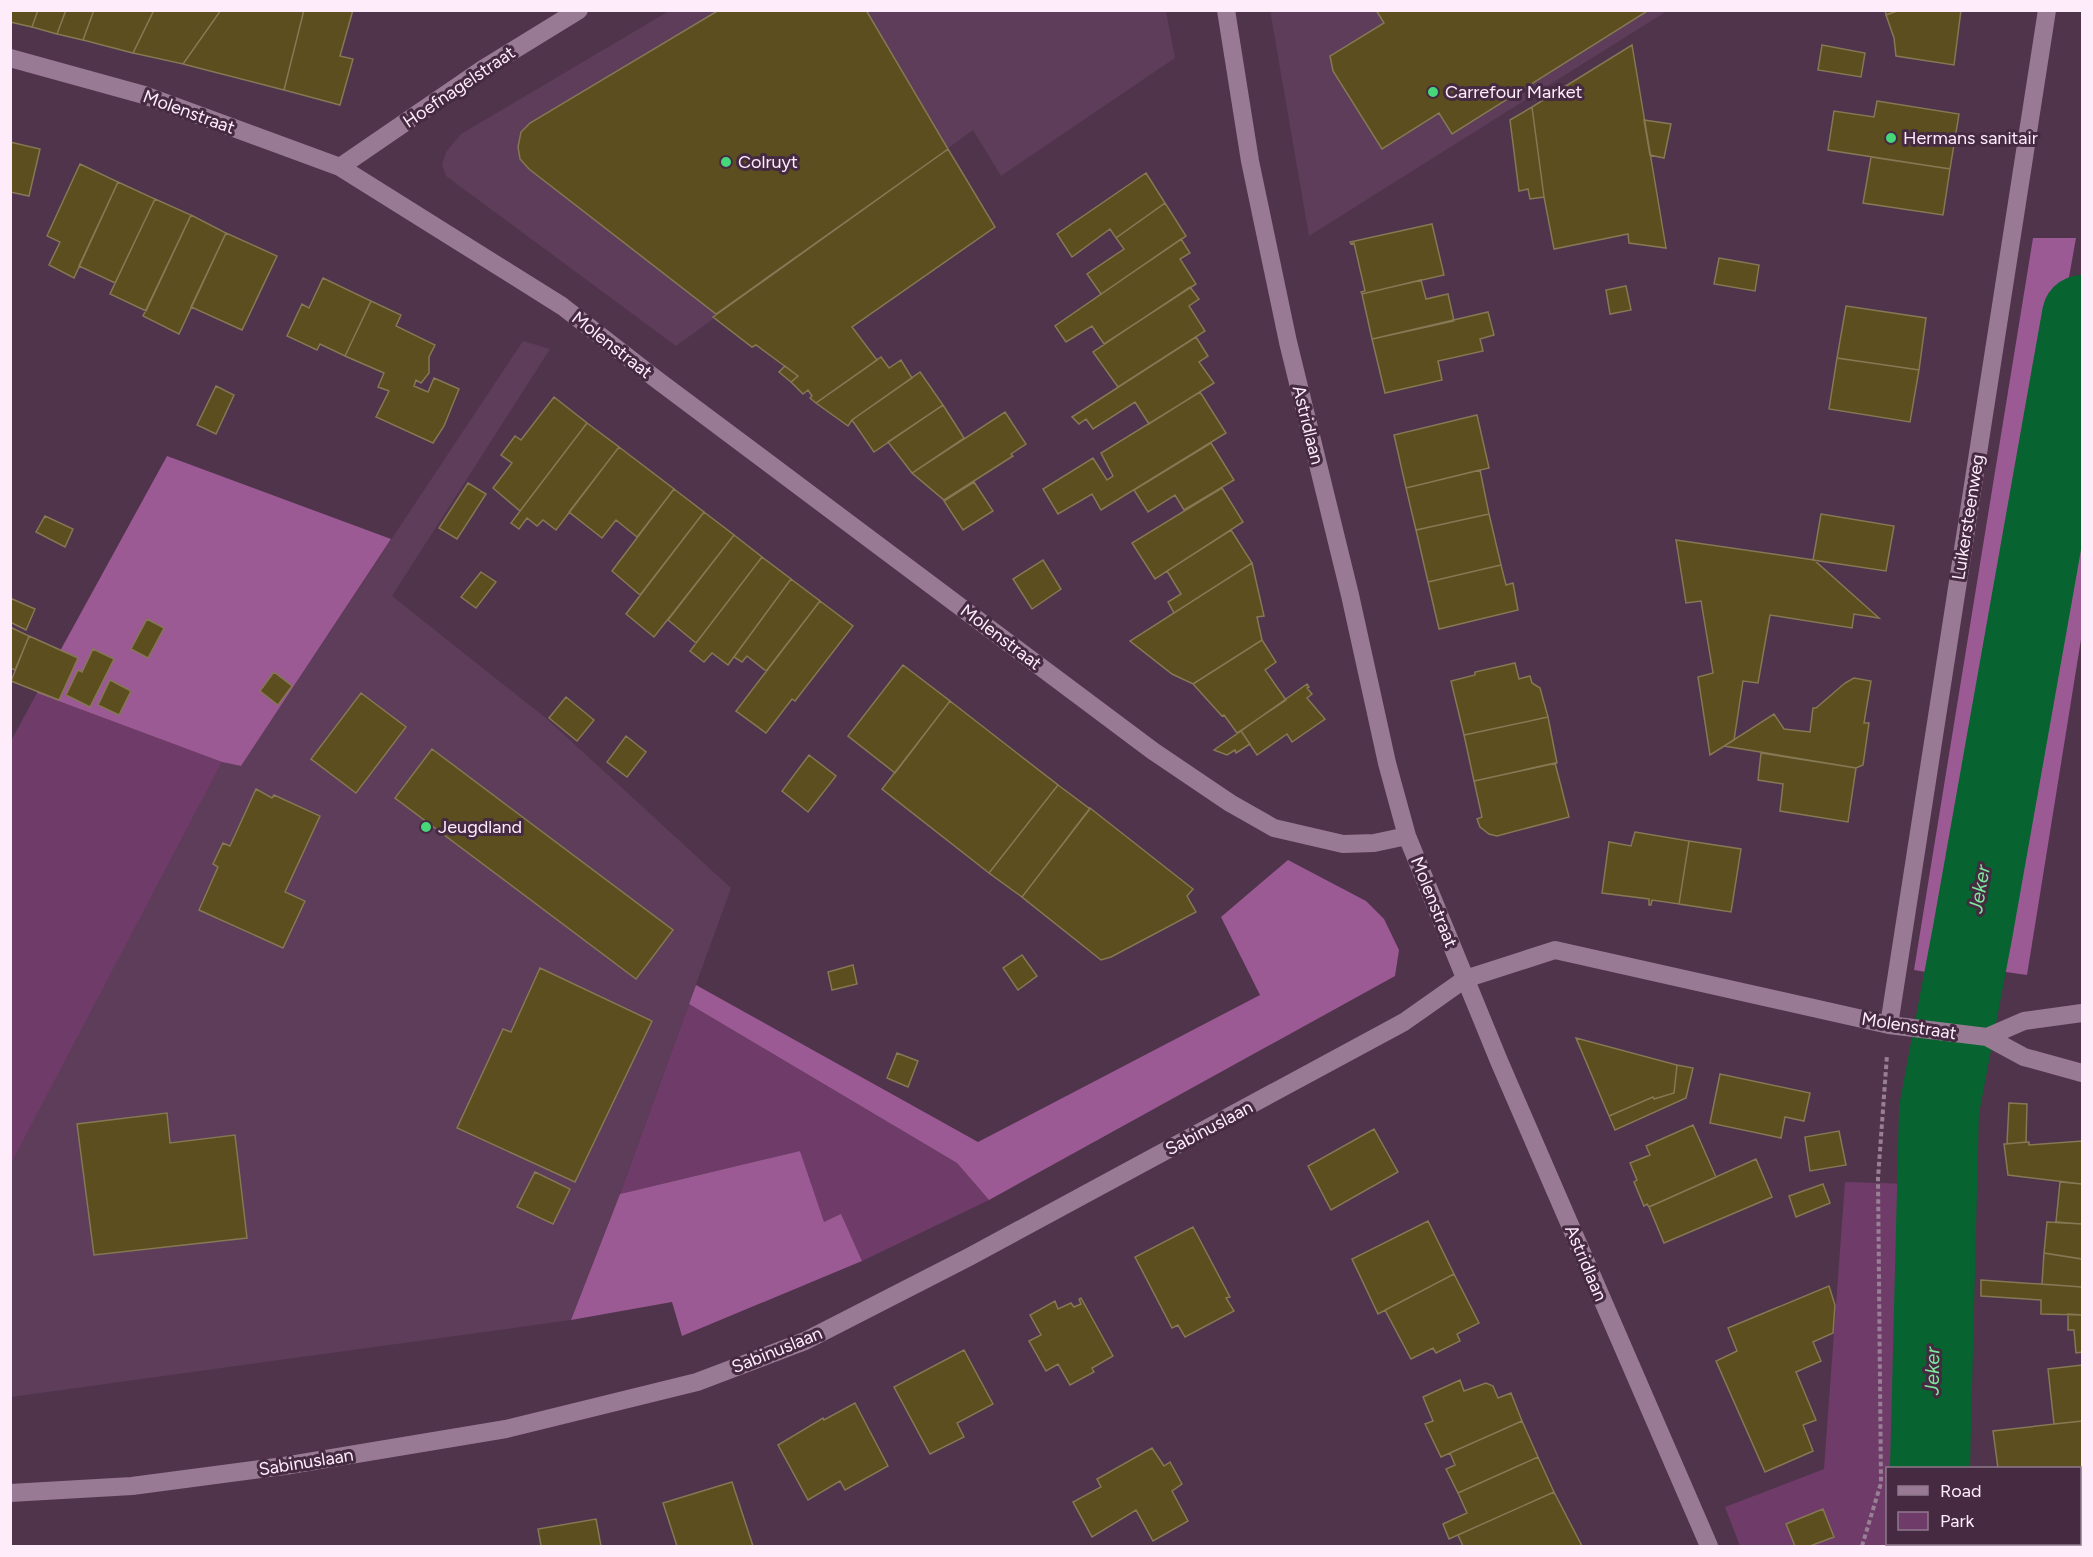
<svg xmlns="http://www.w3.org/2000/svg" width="2093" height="1557" viewBox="0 0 2093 1557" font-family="Figtree,sans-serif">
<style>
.built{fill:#5d3d59}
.green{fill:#6f3c69}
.forest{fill:#9b5a93}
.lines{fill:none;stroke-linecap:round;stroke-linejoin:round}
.river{stroke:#07632f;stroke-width:80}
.building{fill:#5d4e1f;stroke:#857854;stroke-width:1.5}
.path{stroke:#988094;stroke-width:4;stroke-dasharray:4.5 3;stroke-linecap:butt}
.minor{stroke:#997a94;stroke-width:18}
.poi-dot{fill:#46d77a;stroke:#452a42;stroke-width:2}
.labels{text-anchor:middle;stroke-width:6;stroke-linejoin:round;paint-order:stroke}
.street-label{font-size:18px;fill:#feecfb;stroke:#452a42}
.poi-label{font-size:18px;fill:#feecfb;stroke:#452a42;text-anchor:start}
.water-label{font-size:20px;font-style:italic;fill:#7fe79c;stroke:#452a42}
</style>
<rect width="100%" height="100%" fill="#50344c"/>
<path class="built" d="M1270,10L1667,11L1309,236Z
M669,11H1166L1175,58L1001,176L973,130L676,346L446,176L442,165L446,152L461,134Z
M523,341L550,349L392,596L547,719L731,888L620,1194L571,1320L11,1397L10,1163L222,762L241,766Z"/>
<path class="green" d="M37,693L222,762L11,1163V741Z
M689,1004L957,1163L989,1200L862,1261L841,1215L824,1223L800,1151L620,1194Z
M1845,1182L1911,1184L1906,1468H1888V1544H1905L1904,1546H1740L1725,1507L1824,1469Z"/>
<path class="forest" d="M2033,238H2076L1944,975L1914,970Z
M167,456L391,539L241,766L222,762L37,693Z
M2055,527L2082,532V633L2027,975L1985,969Z
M1288,860L1366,901L1384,919L1399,950L1395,976L989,1200L957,1163L689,1004L696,985L978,1142L1260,995L1221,917Z
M800,1151L824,1222L841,1214L862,1261L682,1336L672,1302L571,1320L620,1194Z"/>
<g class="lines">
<path class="river" d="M1930,1468L1939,1110L1973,930L2082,315
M1928,1546V1544"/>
</g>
<path class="building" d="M10,10H38L32,27L10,22Z
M38,10H66L57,34L32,27Z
M66,10H94L83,40L57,34Z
M94,10H154L133,53L83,40Z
M154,10H221L183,64L133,53Z
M221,10H304L284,90L183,64Z
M304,10H353L340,56L353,59L340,105L284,90Z
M719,10H866L948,149L716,314L529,169L520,159L518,147L521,132L530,123Z
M1376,10H1649L1452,134L1439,113L1382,149L1333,71L1330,56L1384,23Z
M1885,10H1900L1886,15Z
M1900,10H1961L1954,65L1896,56L1894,38L1886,15Z
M1632,45L1666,248L1629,243L1628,234L1554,249L1544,197L1532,107Z
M1822,45L1865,53L1861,77L1818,70Z
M1877,101L1959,114L1950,169L1828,150L1834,111L1874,117Z
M1532,107L1544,197L1530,199L1528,189L1519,191L1510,120Z
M1644,120L1671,124L1664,158L1650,155Z
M10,142L40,149L29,196L10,192Z
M948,149L995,227L852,327L877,360L816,403L810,398L812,396L808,390L803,394L791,382L798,376L756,345L752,347L713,317Z
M1871,157L1950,169L1943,215L1863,203Z
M80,164L118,182L74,278L49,265L60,242L47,236Z
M1146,173L1165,203L1116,238L1110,229L1072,257L1057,234Z
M118,182L155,199L115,283L79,266Z
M155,199L191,215L146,311L110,294Z
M1165,203L1186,236L1101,294L1087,274L1124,249L1116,238Z
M191,215L226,233L179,334L143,316Z
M1432,224L1444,275L1362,294L1361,292L1365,291L1354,243L1351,244L1350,242Z
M226,233L277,256L242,330L191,307Z
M1181,239L1190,253L1180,259L1196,284L1104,344L1092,326L1066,342L1055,326Z
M1719,258L1759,265L1755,291L1714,284Z
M323,278L371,301L345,356L320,344L317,350L287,336L302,304L309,308Z
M1421,280L1426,299L1448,294L1454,321L1372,339L1362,294Z
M1626,286L1631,310L1610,314L1606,290Z
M1190,287L1199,299L1189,306L1205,331L1118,387L1093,352Z
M371,301L401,315L396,326L435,345L429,357V373L421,383L416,380L414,386L428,392L434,378L459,389L444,426L433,443L376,417L389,391L378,387L384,373L345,356Z
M1846,306L1926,318L1919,370L1837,358Z
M1488,312L1494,335L1480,339L1483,351L1438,361L1442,380L1385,393L1372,339Z
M1196,337L1208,356L1199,362L1214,383L1149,424L1135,402L1093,429L1086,419L1079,424L1072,417Z
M881,357L889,368L901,360L912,378L852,420L848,426L816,403Z
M1837,358L1919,370L1910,422L1829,409Z
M785,366L798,376L791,382L779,372Z
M920,372L943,405L874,452L852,420Z
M216,386L234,395L216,434L197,425Z
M1200,392L1226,433L1101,510L1092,494L1058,514L1043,489L1093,458L1107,480L1113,476L1101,453Z
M554,397L587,423L520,511L493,488L512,463L501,455L515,436L521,440Z
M943,405L964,438L912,473L888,442Z
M1005,412L1026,444L1011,454L1013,456L944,500L912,473Z
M1477,415L1489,468L1406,488L1394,435Z
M587,423L619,447L556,530L543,520L537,526L527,518L519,529L511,523Z
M1211,443L1234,480L1184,510L1175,495L1148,512L1134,490Z
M619,447L674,489L637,537L616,520L602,538L569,512Z
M1480,470L1489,514L1416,530L1406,488Z
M974,482L993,511L963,530L944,501Z
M468,483L486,494L457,539L439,528Z
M1222,488L1243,522L1155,579L1132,543Z
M674,489L704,512L640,595L612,571Z
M704,512L734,535L654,637L626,614Z
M1489,514L1501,565L1428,582L1416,530Z
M1821,514L1894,526L1886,571L1813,560Z
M45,516L73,529L65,547L36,532Z
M1231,530L1252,563L1174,613L1168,602L1181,594L1167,571Z
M734,535L762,557L696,643L668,620Z
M1676,540L1814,560L1879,618L1854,614L1852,628L1770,615L1758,683L1743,681L1734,740L1710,755L1698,677L1713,673L1701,601L1686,603Z
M762,557L791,579L728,665L712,653L704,662L690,651Z
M1043,560L1061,589L1032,609L1013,579Z
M1252,563L1264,616L1257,617L1262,640L1193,684L1172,674L1130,641Z
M1501,565L1506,585L1513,583L1518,610L1439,629L1428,582Z
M481,572L496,582L476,608L461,597Z
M791,579L820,601L766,671L747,656L742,662L734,657Z
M10,598L35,609L26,630L10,622Z
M820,601L853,626L795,701L792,699L766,733L736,711Z
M147,619L164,628L148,658L131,649Z
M10,627L29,636L15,670L10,668Z
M29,636L78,658L59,700L11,681Z
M1262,640L1276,662L1265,670L1286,700L1237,733L1224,715L1222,716L1193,684Z
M93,649L114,659L90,707L66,695L78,670L82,672Z
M1515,663L1519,679L1530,676L1532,683L1540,688L1548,717L1464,735L1451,681L1475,675V672Z
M903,665L950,701L895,773L848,736Z
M274,672L292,686L278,705L260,691Z
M1854,678L1871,681L1864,723H1869L1863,765L1856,768L1724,746L1774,714L1784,729L1810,732L1813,708H1816L1845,683Z
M110,680L131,691L119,715L98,705Z
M1307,684L1309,687L1307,688L1312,694L1307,698L1325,719L1292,742L1287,734L1257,755L1241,731Z
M361,693L406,727L356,793L311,759Z
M566,697L594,720L577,741L549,718Z
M950,701L1058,785L989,873L882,789Z
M1548,717L1557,763L1474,781L1464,735Z
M1241,731L1250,744L1236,753L1235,750L1227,755L1214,750Z
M626,736L646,752L627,777L607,762Z
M432,749L673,930L636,979L395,798Z
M1761,753L1856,768L1848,822L1780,811L1783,784L1758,780Z
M809,755L836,776L808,812L782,791Z
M1555,763L1569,817L1497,836L1489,834L1480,827L1477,819L1482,817L1474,781Z
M1058,785L1090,809L1022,897L989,873Z
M256,789L272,798L274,795L320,816L285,892L305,901L283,948L199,910L218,867L213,864L223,843L230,846Z
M1090,808L1193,889L1187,896L1196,912L1111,957L1101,960L1022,897Z
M1635,832L1689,841L1679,904L1652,900L1651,905H1649V899L1602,893L1609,842L1631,846Z
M1689,841L1741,849L1731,912L1679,904Z
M1022,955L1037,976L1018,990L1003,968Z
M853,965L857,984L832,990L828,972Z
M540,968L652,1021L575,1182L457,1128L503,1029L511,1032Z
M1576,1038L1677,1065L1674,1093L1654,1099L1653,1097L1609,1116Z
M897,1053L918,1061L908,1087L887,1078Z
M1677,1065L1693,1068L1686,1098L1615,1130L1609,1116L1653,1097L1654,1099L1674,1093Z
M1720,1074L1810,1093L1804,1121L1785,1117L1781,1138L1710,1123Z
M2009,1103L2027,1104L2026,1142L2007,1144Z
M167,1113L170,1143L235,1135L247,1238L94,1255L77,1124Z
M1693,1125L1716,1177L1649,1207L1647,1204L1644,1206L1634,1182L1637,1180L1630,1163L1650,1155L1646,1146Z
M1374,1129L1398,1172L1331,1210L1308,1166Z
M1839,1131L1846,1165L1810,1171L1805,1137Z
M2082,1141V1184L2008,1175L2004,1144L2029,1142V1145Z
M1756,1159L1772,1197L1664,1243L1649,1207Z
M535,1172L570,1189L553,1224L517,1207Z
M2060,1182L2082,1184V1224L2056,1222Z
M1823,1184L1830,1203L1796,1217L1789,1196Z
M1428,1221L1454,1274L1378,1314L1352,1259Z
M2047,1222L2082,1224V1259L2044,1253Z
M1193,1227L1230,1297L1226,1298L1234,1311L1185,1337L1178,1325L1172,1328L1135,1257Z
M2044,1253L2082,1259V1287L2042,1284Z
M1454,1274L1479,1323L1457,1334L1460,1341L1436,1353L1433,1348L1411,1359L1385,1310Z
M1981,1280L2082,1287V1315L2041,1314V1300L1981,1296Z
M1829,1286L1835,1305L1833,1333L1813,1342L1821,1361L1796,1372L1816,1420L1803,1425L1813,1451L1765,1472L1716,1361L1737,1351L1728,1328Z
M1081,1298L1113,1356L1092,1368L1094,1372L1070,1385L1058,1364L1046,1371L1029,1341L1041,1335L1030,1315L1055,1301L1058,1309L1071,1303L1074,1307L1081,1304L1079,1299Z
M2068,1314L2082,1315V1352L2076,1353L2074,1330H2068Z
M964,1350L993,1404L957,1423L964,1437L930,1454L894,1387Z
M2082,1365V1421L2054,1424L2048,1369Z
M1460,1380L1464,1391L1486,1383L1493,1386L1498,1398L1511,1393L1522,1421L1441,1457L1425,1424L1433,1421L1423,1397Z
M855,1403L888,1466L845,1490L840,1481L808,1500L778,1445L823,1418L824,1420Z
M1522,1421L1538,1457L1458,1493L1446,1469L1455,1465L1450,1453Z
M2082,1421V1503L2080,1504V1468H1998L1993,1431Z
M1152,1448L1164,1466L1170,1462L1182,1484L1172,1491L1188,1521L1153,1541L1136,1510L1092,1537L1073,1502L1101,1487L1097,1479Z
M1538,1457L1554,1492L1449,1539L1443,1524L1467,1513L1458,1493Z
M732,1482L753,1546H677L663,1503Z
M1554,1492L1582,1546H1463L1458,1535Z
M2082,1503V1546H1984V1544H2080V1504Z
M1823,1509L1834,1537L1810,1546H1795L1786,1524Z
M596,1519L601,1546H541L538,1529Z"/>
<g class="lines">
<path class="path" d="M1862,1546L1881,1483L1878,1178L1887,1055"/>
<path class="minor" d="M1226,10L1250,161L1288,342L1350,595L1387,763L1407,836L1499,1061L1709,1546
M10,58L144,95L340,167L562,306L656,379L1153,751L1230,803L1274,828L1343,844L1374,843L1407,836
M340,167L483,69L579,10
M1889,1025L2047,10
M1987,1037L2024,1021L2082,1013
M10,1493L132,1486L284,1466L506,1429L697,1382L805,1341L969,1257L1404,1022L1465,979L1555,950L1889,1025L1987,1037L2024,1057L2082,1073"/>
</g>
<g class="poi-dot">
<circle cx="1433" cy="92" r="6"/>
<circle cx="1891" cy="138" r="6"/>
<circle cx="726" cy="162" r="6"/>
<circle cx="426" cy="827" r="6"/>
</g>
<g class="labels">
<g class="street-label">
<text transform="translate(459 87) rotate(-34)" y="6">Hoefnagelstraat</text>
<text transform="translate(189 112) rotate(20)" y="6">Molenstraat</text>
<text transform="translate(612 345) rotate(38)" y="6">Molenstraat</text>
<text transform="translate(1308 425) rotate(76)" y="6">Astridlaan</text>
<text transform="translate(1968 517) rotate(-81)" y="6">Luikersteenweg</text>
<text transform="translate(1001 637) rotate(37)" y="6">Molenstraat</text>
<text transform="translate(1434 902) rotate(68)" y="6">Molenstraat</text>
<text transform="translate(1909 1026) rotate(9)" y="6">Molenstraat</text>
<text transform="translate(1209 1128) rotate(-28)" y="6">Sabinuslaan</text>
<text transform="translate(1586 1263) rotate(67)" y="6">Astridlaan</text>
<text transform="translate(777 1350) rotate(-22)" y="6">Sabinuslaan</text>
<text transform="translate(306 1462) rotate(-9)" y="6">Sabinuslaan</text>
</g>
<g class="poi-label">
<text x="1445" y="98">Carrefour Market</text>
<text x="1903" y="144">Hermans sanitair</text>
<text x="738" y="168">Colruyt</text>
<text x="438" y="833">Jeugdland</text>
</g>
<g class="water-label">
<text transform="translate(1979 889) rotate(-80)" y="7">Jeker</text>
<text transform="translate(1932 1371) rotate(-89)" y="7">Jeker</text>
</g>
</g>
<rect width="2093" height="1557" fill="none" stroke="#feecfb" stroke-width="24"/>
<rect x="1886" y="1467" width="195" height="78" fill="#452a42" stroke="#8f788c" stroke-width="1.5"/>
<rect x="1898" y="1486" width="30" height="9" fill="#997a94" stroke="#8f788c" stroke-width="1.5"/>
<text x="1940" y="1497" font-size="18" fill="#feecfb">Road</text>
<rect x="1898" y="1512" width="30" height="18" fill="#6f3c69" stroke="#8f788c" stroke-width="1.5"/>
<text x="1940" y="1527" font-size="18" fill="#feecfb">Park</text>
</svg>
